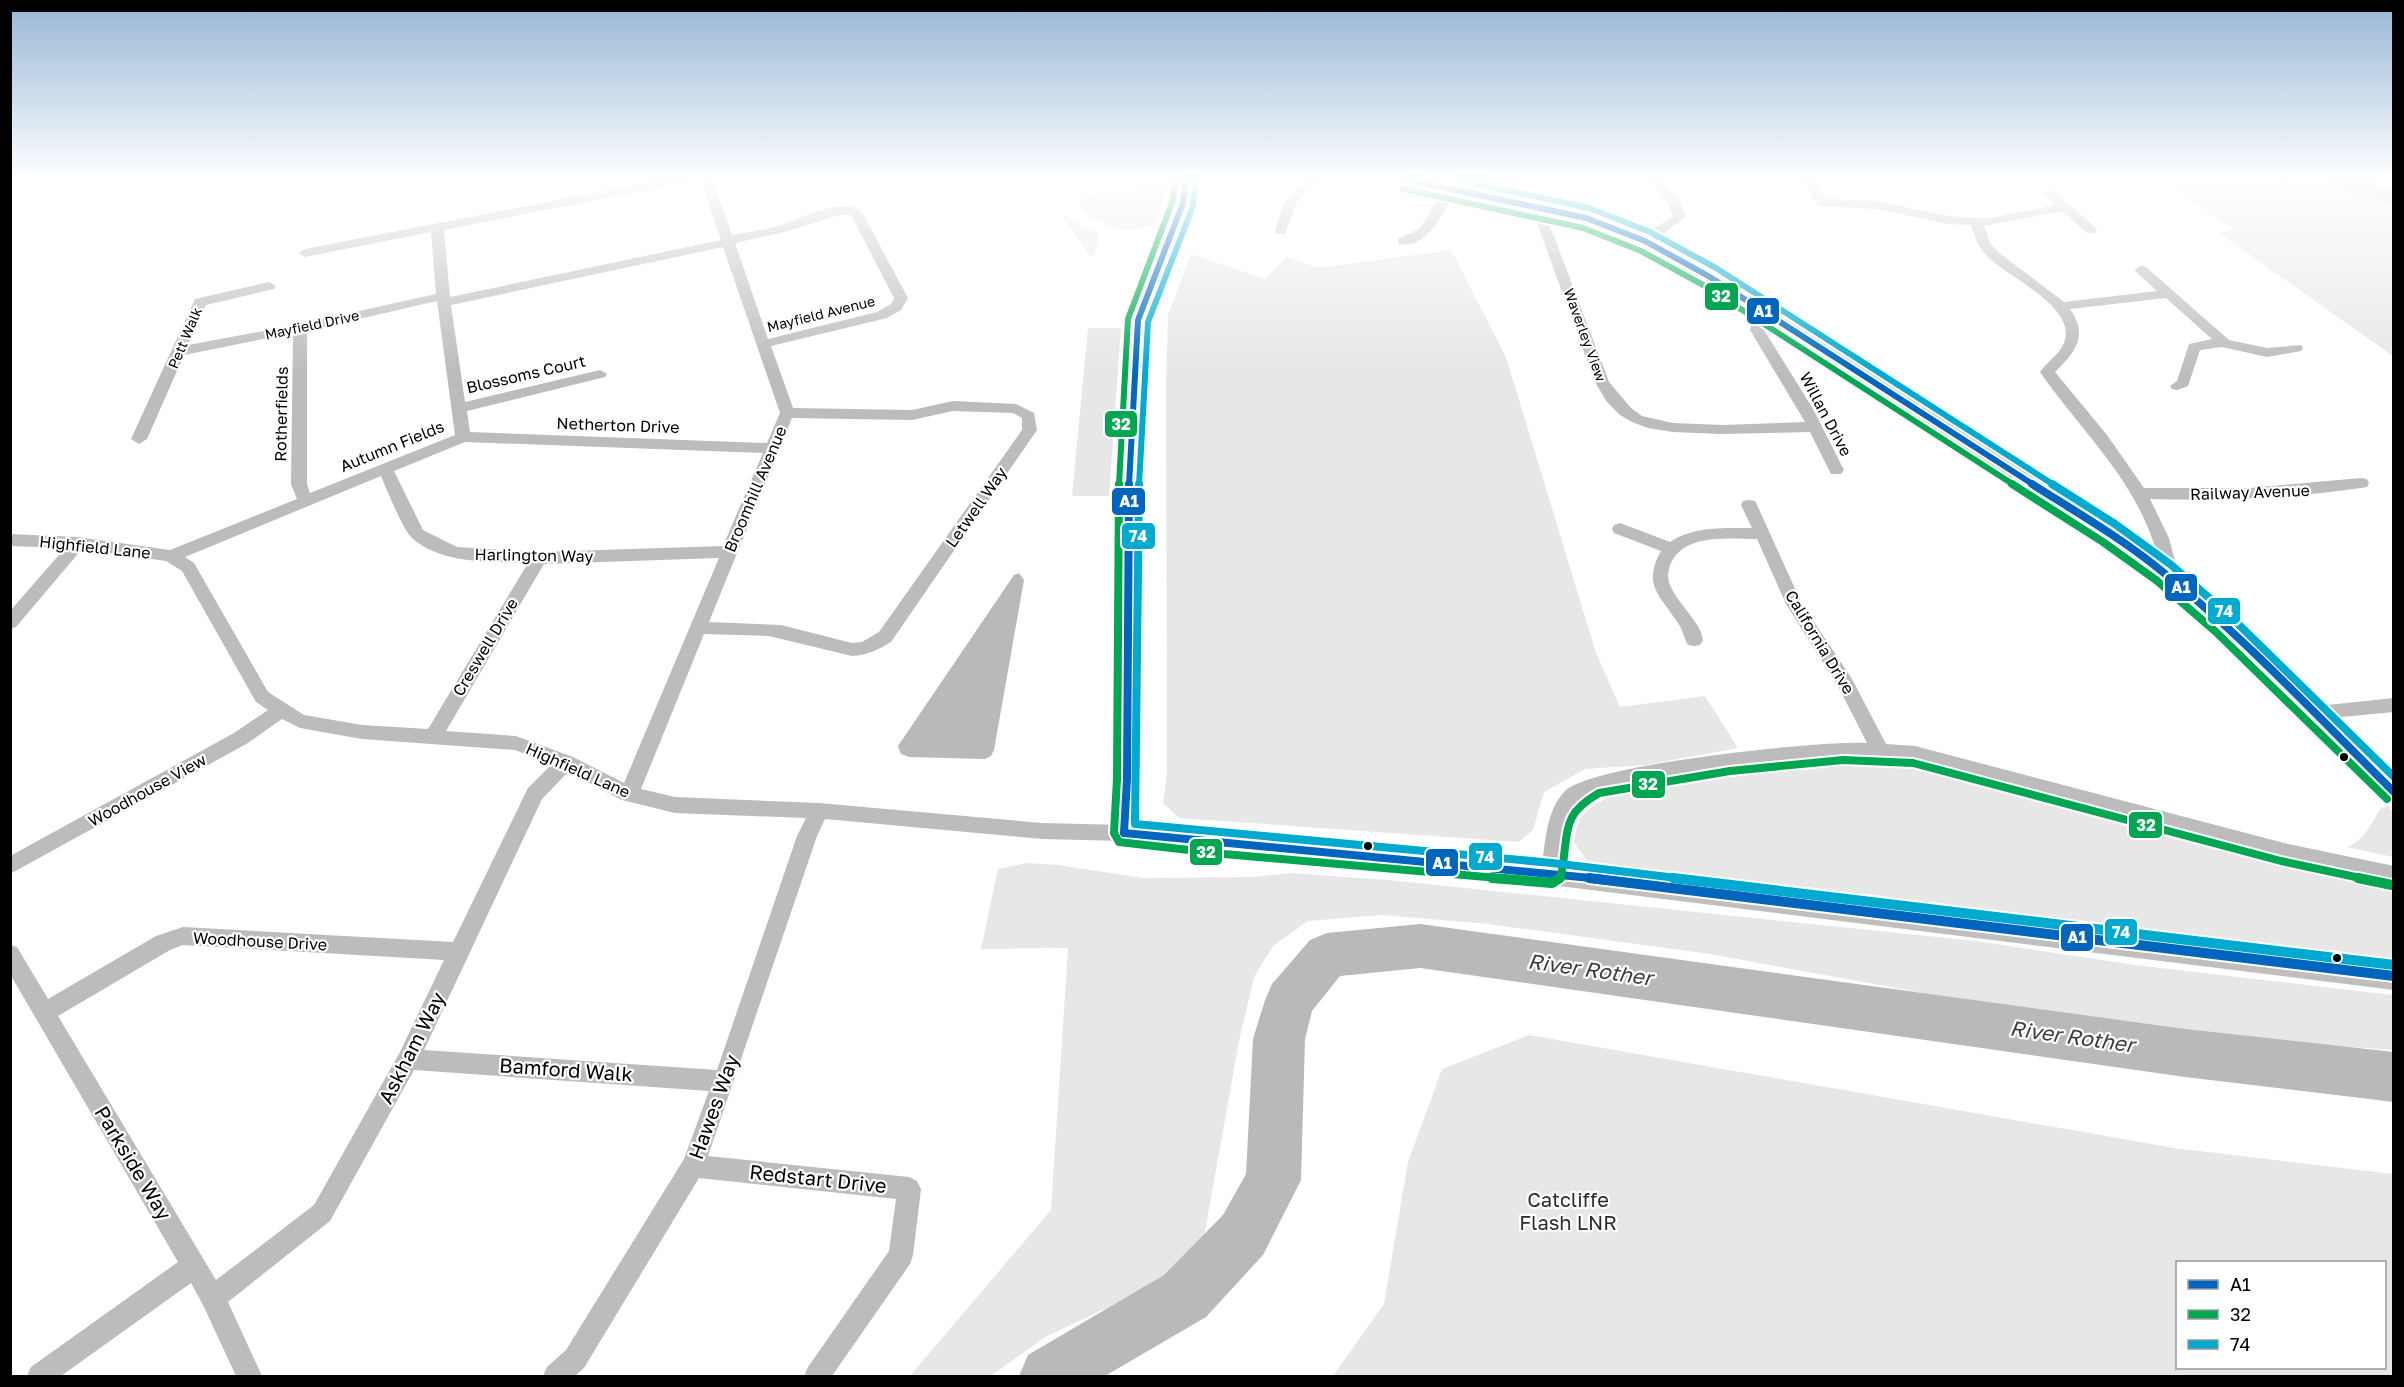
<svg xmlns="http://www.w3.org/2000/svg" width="2404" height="1387" viewBox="0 0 2404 1387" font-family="'Golos Text',sans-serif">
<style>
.green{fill:#e7e7e7;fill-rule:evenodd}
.water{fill:#b9b9b9}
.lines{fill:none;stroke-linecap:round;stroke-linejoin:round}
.river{fill:#b9b9b9;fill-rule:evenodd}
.highway-casing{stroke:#dbdbdb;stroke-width:3}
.street{fill:#bcbcbc;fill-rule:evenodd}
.secondary{fill:#bfbfbf;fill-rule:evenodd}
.highway{fill:#bcbcbc;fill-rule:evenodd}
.bus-1-far2-casing{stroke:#fff;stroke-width:10}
.bus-1-far1-casing{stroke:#fff;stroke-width:12}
.bus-1-casing{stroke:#fff;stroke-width:14}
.bus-2-far2-casing{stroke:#fff;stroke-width:10}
.bus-2-far1-casing{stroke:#fff;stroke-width:12}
.bus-2-casing{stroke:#fff;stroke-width:14}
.bus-3-far2-casing{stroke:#fff;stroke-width:10}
.bus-3-far1-casing{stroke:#fff;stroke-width:12}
.bus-3-casing{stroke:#fff;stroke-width:14}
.bus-1-far2{stroke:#0065bd;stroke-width:6}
.bus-1-far1{stroke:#0065bd;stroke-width:8}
.bus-1{stroke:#0065bd;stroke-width:10}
.bus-2-far2{stroke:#00a651;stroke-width:6}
.bus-2-far1{stroke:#00a651;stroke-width:8}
.bus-2{stroke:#00a651;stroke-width:10}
.bus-3-far2{stroke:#00a9ce;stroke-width:6}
.bus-3-far1{stroke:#00a9ce;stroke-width:8}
.bus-3{stroke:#00a9ce;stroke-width:10}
.bus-dot{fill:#000;stroke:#fff;stroke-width:2}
.labels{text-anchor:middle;stroke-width:4.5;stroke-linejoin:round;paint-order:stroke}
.far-street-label{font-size:14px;fill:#000;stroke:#fff}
.street-label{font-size:16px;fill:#000;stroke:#fff}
.near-street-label{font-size:20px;fill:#000;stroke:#fff}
.near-park-label{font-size:20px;fill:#2b2b2b;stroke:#fff}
.near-water-label{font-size:21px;font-style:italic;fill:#3c3c3c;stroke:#fff}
.line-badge{stroke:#fff;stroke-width:2}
.badge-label{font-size:16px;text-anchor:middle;font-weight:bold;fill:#fff}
</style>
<rect width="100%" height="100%" fill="#fff"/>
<path class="green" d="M1131,179H1168L1161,210L1153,225C1145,226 1139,230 1130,230C1114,229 1083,220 1078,203L1085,197L1099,194L1101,203L1108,202L1106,194L1135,191Z
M2169,179H2327L2393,203V356L2219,233L2234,230L2196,204Z
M1062,215L1100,234L1093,256H1090Z
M1451,250L1506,357L1596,653L1620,707L1705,696L1738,748L1646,765L1585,769L1544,792L1533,830L1518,842L1179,818L1163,803L1167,773L1166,385L1168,315L1191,254L1265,279L1287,257L1318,268Z
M1088,328H1121L1109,496H1072Z
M1844,762L1925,768L2393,890V959L1605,865L1587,860L1574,843C1577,816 1584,810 1607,798L1754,773Z
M2388,806L2393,813V857L2347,847C2364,841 2371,824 2380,809Z
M1027,863L1058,865L1143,878L1253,877L1291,873L1389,880L1976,941L2135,965L2393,995V1050L2235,1039L2065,1019L1710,954L1488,924L1381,915L1308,921L1273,946L1254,977L1239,1041L1199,1265L1045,1337L991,1376H910L1051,1210L1068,948L981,949L998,869Z
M1529,1035L2174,1148L2393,1174V1376H1333L1384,1304L1408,1162L1442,1069ZM2178,1262H2384V1368H2178Z"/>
<path class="water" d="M1019,573L1024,580L994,750L991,756L985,759L909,757L901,754L898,746L1014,575Z"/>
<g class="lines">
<path class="river" d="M1420,924L2185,1029L2394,1052V1102L2185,1077L1420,968L1340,976L1312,1011L1305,1039L1301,1180L1263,1255L1206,1317L1105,1376H1019L1028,1355L1164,1275L1223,1215L1246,1174L1253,1039L1265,1000L1272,984L1310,940L1327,933Z"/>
<g class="highway-casing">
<path id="highway" d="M2331,179H2363L2394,190V205L2334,184Z"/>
</g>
<path class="street" d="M665,179H689L683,183L444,230L450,297L721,240L700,179H712L732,235C747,232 763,230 778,226C798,220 844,195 862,212L908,298L901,310L887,318L771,346L793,408L912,410L953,401L1016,404L1034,413L1037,430L891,642C878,650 867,655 852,656L769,636L704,634L641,789L675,797L819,803L1042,823L1124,825L1131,827L1134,833L1131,839L1124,841L1042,839L825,819L817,836L708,1156L909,1177L917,1181L921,1189L913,1255L910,1264L832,1376H804L808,1367L889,1251L896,1199L699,1178L584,1368L575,1376H543L547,1367L566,1350L684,1159L709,1091L414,1070L330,1221L228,1302L262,1376H236L204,1307L191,1283L61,1376H27L31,1367L178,1262L10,974V945L17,947L48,999L156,936L183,927L453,942L528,788L552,764L515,750L362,739L300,728L282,719L248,743L10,874V856L234,733L268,710L256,702L182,571L166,561L82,549L16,627L10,629V611L65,548L10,546V534L78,537L170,550L297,499L291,484L293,333L184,355L147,439L139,444L131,439L195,299L269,282L276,286L274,289L206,305L188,345L300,324L436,294L431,232L305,257L299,253L305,249ZM839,215H851L894,298L891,304L877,312L768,339L735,243L785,232ZM723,247L780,413L767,443L470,432L467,411L605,377L607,374L600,370L465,402L451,305ZM437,301L455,435L310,493L307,484V331ZM953,411L1013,413L1022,418V430L879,632L862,642L852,643L781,625L709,622L792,418L912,420ZM465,442L763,453L723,546L539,552L457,547L423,530L394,471ZM381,476C387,490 403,530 412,538C442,565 491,561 528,563L428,729L362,725L304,715L268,692L194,563L185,557ZM719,558L624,783L573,757L516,736L446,731L544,564ZM568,772L622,800L675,813L806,818L797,836L717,1070L424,1050L542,799ZM183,945L444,960L400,1052L314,1205L216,1280L58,1016L170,950Z
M1306,179H1319L1296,203L1285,234H1277L1275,231L1284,202Z
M1399,179H1422L1544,204L1590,215L1644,236L1673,216L1667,202L1650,179H1662L1679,201L1686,217L1654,241L1715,274L2115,529L2159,560C2137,479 2086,438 2040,372C2047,362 2059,355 2064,343C2078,308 2010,278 1989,258C1979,249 1975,238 1971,225L1948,224L1877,209L1819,206L1800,179H1812L1827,199L1877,201L1948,216L1976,218H1991L2055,205L2042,193L2048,189L2052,190L2095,227L2097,230L2095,233H2087L2062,211L1984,226L1990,243L1998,252L2064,302L2157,291L2134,270L2141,266L2146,267L2229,340L2267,348L2301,345L2303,348L2301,351L2267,357L2222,347L2200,350L2188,386L2177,390L2172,389L2170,386L2177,381L2189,344L2212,339L2166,298L2070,309C2089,336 2075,352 2055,372L2107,435L2144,488H2250L2361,478L2367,479L2369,483L2367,487L2361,488C2291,498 2221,501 2150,499L2169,538L2176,565L2173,571L2229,620L2318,706L2394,698V712L2331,718L2394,779V800L2387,798L2217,628L2157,576L2103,537L1770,321L1765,325L1764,330L1813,409L1844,470L1841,474H1831L1810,432L1722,434L1673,432L1648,428L1632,422L1620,415L1607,402L1595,382L1538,226V211L1455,193C1443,212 1427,250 1399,244L1398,241L1399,238L1419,229L1444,191L1401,182ZM1550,214C1628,231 1694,272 1760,315L1753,321L1750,330L1805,422L1722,425L1673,423L1642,416L1631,408L1609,382L1550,226Z
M1749,500L1755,501L1757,505L1802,604L1852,679L1886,744L1915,746L2284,843L2394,866V883L2284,859L1915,760L1843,756L1729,769L1600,790L1580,801L1573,811L1558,879L1551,882L1544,879L1541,873C1545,847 1545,811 1565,791C1592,764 1823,740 1867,743L1839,688L1786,604L1757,539C1730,539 1685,533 1671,563C1668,570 1667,578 1670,585C1677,602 1693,615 1701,632L1703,640L1700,645L1694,646L1688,645C1684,638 1683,630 1678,623C1660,595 1642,585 1661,551L1614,533L1612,529L1614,525L1620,523L1670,542C1693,526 1725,528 1752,528L1741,505L1743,501Z"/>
<path class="secondary" d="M1177,179H1195L1192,203L1148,320L1140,450V779L1138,823L1551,861L2394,962V990L1551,885L1124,845L1114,841L1110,833L1114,779L1118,450L1128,320L1174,203Z"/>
<use href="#highway" class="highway"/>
<g class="bus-1-far2-casing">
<path id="bus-1-far2" d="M1405,179L1586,218L1645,241L1710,277L2034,485
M1129,485L1138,320L1183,203L1186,179"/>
</g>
<g class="bus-1-far1-casing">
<path id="bus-1-far1" d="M2032,484C2076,512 2123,539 2164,573C2246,639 2319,718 2394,792
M1124,833L1601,879
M1124,833L1127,779L1129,484"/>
</g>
<g class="bus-1-casing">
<path id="bus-1" d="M1589,878L2394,976"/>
</g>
<g class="bus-2-far2-casing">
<path id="bus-2-far2" d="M1403,189L1583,228L1641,251L1705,286L2014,485
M1119,485L1128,319L1173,200L1175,179"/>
</g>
<g class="bus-2-far1-casing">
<path id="bus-2-far1" d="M1119,484L1117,779L1114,833L1119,842L1224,854L1509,879
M2012,484L2103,542L2156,580L2216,632L2387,799
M1559,879C1563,872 1563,864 1564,856C1568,822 1568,811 1599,793L1730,771L1843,760L1913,763L2281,861L2365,879"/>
</g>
<g class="bus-2-casing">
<path id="bus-2" d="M1492,878L1552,883L1560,878
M2358,878L2392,885"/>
</g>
<g class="bus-3-far2-casing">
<path id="bus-3-far2" d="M1454,179L1589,208L1650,232L1716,268L2054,485
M1139,485L1148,322L1193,206L1196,180"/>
</g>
<g class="bus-3-far1-casing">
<path id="bus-3-far1" d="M1139,484L1135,824L1552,863L1685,879
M2052,484L2115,524L2170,564L2230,616L2394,777"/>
</g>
<g class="bus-3-casing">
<path id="bus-3" d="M1673,878L2394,965"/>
</g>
<use href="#bus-1-far2" class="bus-1-far2"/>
<use href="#bus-1-far1" class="bus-1-far1"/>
<use href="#bus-1" class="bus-1"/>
<use href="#bus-2-far2" class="bus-2-far2"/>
<use href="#bus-2-far1" class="bus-2-far1"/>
<use href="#bus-2" class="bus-2"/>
<use href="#bus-3-far2" class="bus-3-far2"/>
<use href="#bus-3-far1" class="bus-3-far1"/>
<use href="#bus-3" class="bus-3"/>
</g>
<linearGradient id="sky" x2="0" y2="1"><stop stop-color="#95b6d5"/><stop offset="0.48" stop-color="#fff"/><stop offset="1" stop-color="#fff" stop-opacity="0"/></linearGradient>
<rect width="2404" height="373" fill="url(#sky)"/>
<g class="bus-dot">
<circle cx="2344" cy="757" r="5"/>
<circle cx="1368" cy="846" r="5"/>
<circle cx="2337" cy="958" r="5"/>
</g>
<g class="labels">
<g class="far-street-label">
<text transform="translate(821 314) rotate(-14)" y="5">Mayfield Avenue</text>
<text transform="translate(312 325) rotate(-12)" y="5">Mayfield Drive</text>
<text transform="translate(1585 335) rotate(70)" y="5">Waverley View</text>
<text transform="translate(185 338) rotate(-67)" y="5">Pett Walk</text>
</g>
<g class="street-label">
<text transform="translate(526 374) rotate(-13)" y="6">Blossoms Court</text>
<text transform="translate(281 414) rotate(-89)" y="6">Rotherfields</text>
<text transform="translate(1826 414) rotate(62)" y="6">Willan Drive</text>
<text transform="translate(618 425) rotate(2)" y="6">Netherton Drive</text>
<text transform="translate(392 446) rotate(-22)" y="6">Autumn Fields</text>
<text transform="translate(755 489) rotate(-67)" y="6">Broomhill Avenue</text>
<text transform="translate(2250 492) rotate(-2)" y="6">Railway Avenue</text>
<text transform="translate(976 507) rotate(-55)" y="6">Letwell Way</text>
<text transform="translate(95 547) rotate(6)" y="6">Highfield Lane</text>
<text transform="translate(534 555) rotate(1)" y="6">Harlington Way</text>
<text transform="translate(1820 642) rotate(59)" y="6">California Drive</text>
<text transform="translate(485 647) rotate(-59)" y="6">Creswell Drive</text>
<text transform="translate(578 770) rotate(24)" y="6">Highfield Lane</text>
<text transform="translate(147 790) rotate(-29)" y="6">Woodhouse View</text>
<text transform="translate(260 941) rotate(3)" y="6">Woodhouse Drive</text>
</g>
<g class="near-street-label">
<text transform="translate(412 1048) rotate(-63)" y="7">Askham Way</text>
<text transform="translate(566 1070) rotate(4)" y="7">Bamford Walk</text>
<text transform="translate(714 1107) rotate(-70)" y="7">Hawes Way</text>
<text transform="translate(133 1163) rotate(59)" y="7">Parkside Way</text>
<text transform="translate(818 1179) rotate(6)" y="7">Redstart Drive</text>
</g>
<g class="near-park-label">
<text x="1568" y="1207">Catcliffe<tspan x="1568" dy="23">Flash LNR</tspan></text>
</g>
<g class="near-water-label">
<text transform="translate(1590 970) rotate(8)" y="7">River Rother</text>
<text transform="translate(2072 1037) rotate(8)" y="7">River Rother</text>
</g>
</g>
<g class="line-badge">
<rect x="1704" y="282" width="35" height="29" rx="6" fill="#00a651"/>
<rect x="1746" y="297" width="34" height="28" rx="6" fill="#0065bd"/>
<rect x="1104" y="410" width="34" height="28" rx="6" fill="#00a651"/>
<rect x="1111" y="487" width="35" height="29" rx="6" fill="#0065bd"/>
<rect x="1121" y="522" width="35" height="28" rx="6" fill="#00a9ce"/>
<rect x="2164" y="573" width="34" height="29" rx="6" fill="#0065bd"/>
<rect x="2207" y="597" width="34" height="28" rx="6" fill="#00a9ce"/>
<rect x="1631" y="770" width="35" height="29" rx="6" fill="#00a651"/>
<rect x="2128" y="811" width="35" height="28" rx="6" fill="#00a651"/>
<rect x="1189" y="838" width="34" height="28" rx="6" fill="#00a651"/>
<rect x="1468" y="842" width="35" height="29" rx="6" fill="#00a9ce"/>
<rect x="1425" y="848" width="34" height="29" rx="6" fill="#0065bd"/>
<rect x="2104" y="918" width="34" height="28" rx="6" fill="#00a9ce"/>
<rect x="2060" y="923" width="34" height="29" rx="6" fill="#0065bd"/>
</g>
<g class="badge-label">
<text x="1721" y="302">32</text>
<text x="1763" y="317">A1</text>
<text x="1121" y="430">32</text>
<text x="1129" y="507">A1</text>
<text x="1138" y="542">74</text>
<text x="2181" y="593">A1</text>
<text x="2224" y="617">74</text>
<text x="1648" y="790">32</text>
<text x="2146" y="831">32</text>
<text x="1206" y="858">32</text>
<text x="1485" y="863">74</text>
<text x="1442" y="869">A1</text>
<text x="2121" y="938">74</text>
<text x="2077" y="943">A1</text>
</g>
<rect width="2404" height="1387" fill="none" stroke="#000000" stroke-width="24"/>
<rect x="2176" y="1261" width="210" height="108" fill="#ffffff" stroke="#999999" stroke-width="1.5"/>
<rect x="2188" y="1280" width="30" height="9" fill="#0065bd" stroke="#999999" stroke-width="1.5"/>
<text x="2230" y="1291" font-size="18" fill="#000000">A1</text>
<rect x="2188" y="1310" width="30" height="9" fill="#00a651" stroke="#999999" stroke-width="1.5"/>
<text x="2230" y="1321" font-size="18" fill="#000000">32</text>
<rect x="2188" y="1340" width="30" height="9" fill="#00a9ce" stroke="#999999" stroke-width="1.5"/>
<text x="2230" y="1351" font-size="18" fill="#000000">74</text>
</svg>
